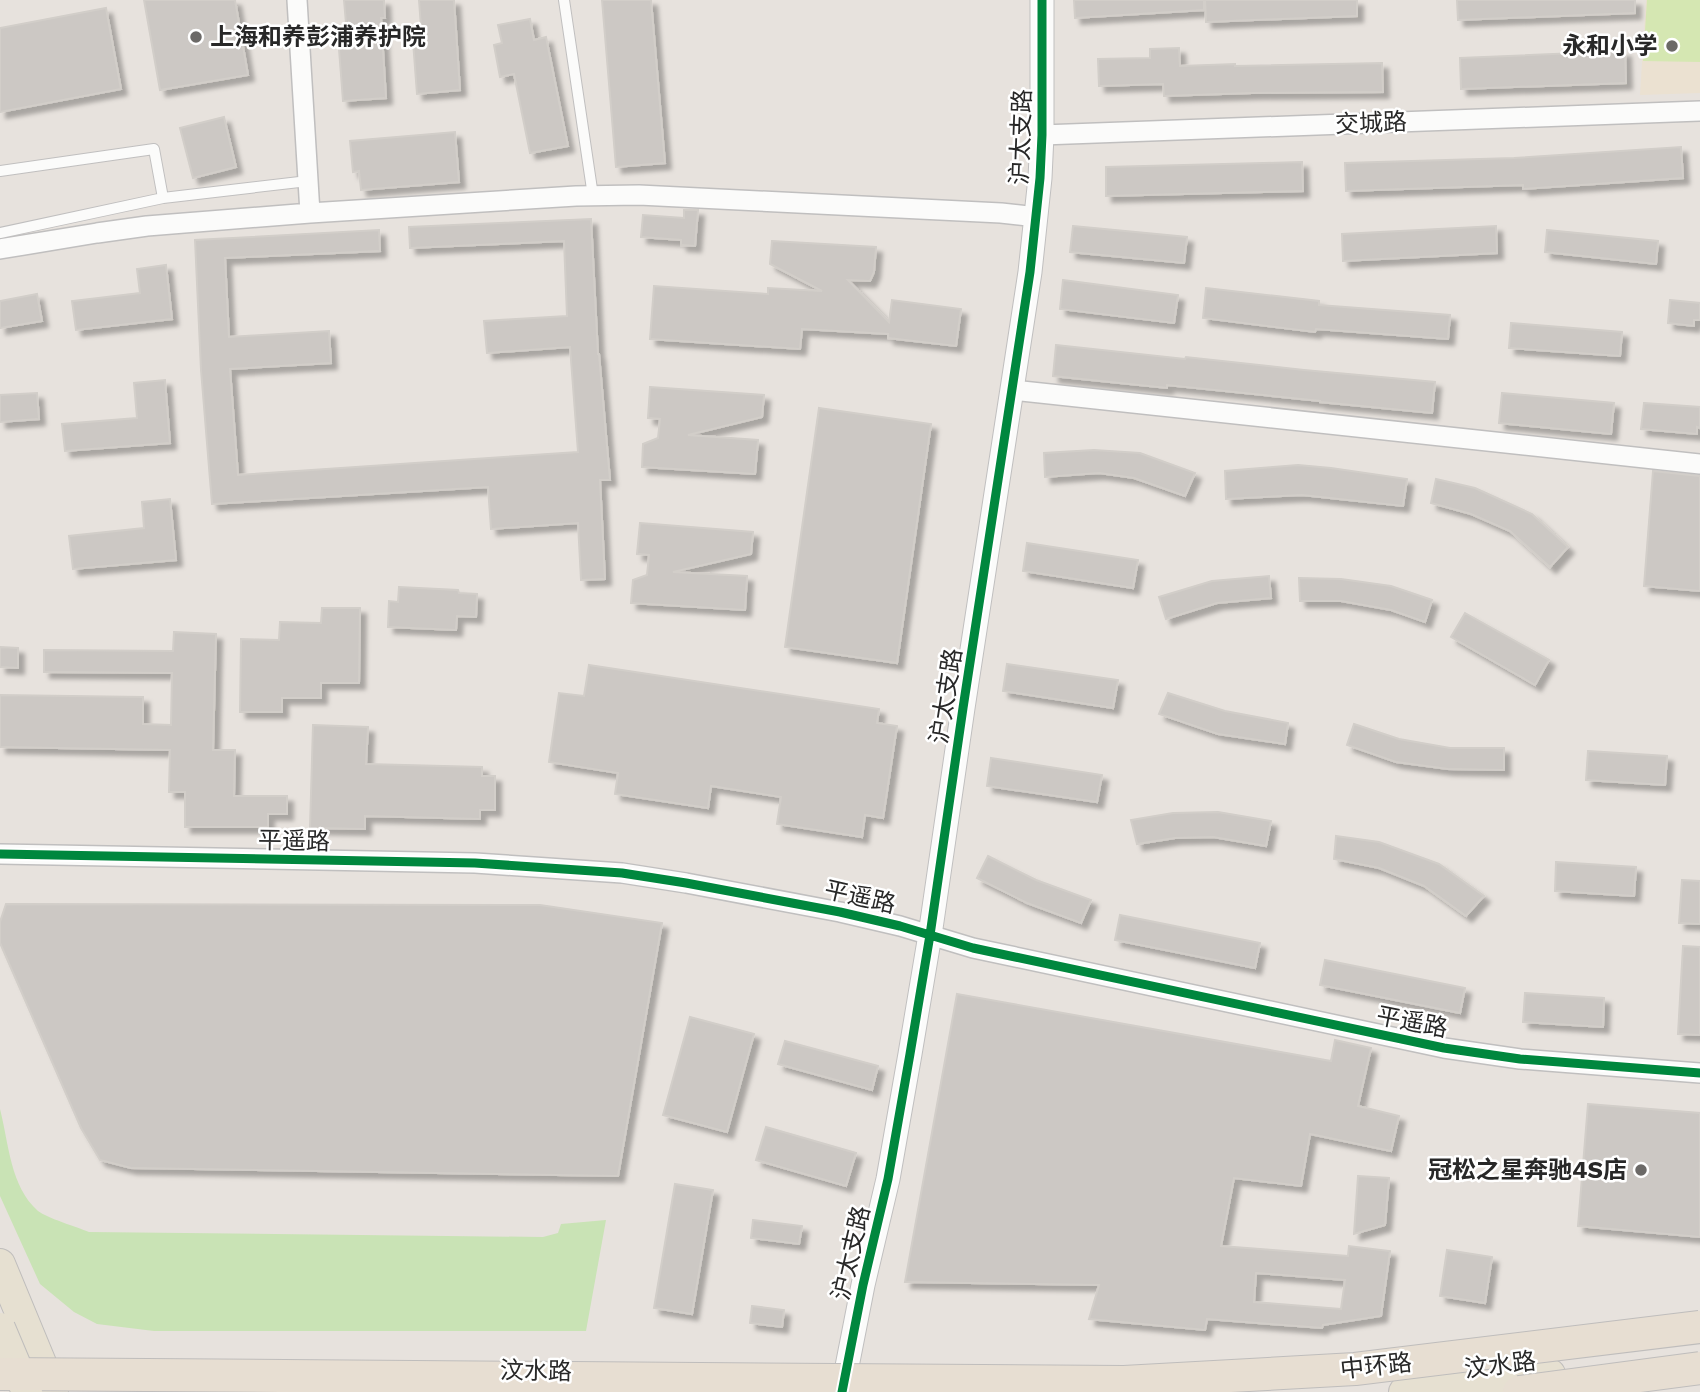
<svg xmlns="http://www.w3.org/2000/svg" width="1700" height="1392" viewBox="0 0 1700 1392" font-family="'Work Sans','Noto Sans SC',sans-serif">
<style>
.education{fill:#ebe1d1}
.green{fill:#c9e3b5}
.pitch{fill:#d5e7b2}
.building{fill:#ccc8c4;stroke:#d2cec9;stroke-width:2;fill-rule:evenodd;filter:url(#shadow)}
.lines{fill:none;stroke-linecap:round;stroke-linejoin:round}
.service-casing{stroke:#c0bfbf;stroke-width:12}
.minor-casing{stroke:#c0bfbf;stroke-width:22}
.tertiary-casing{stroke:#c0bfbf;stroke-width:25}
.primary-casing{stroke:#bfbdbc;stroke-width:32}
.service{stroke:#fbfbfa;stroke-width:10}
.minor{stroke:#fbfbfa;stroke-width:19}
.tertiary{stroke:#fbfbfa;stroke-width:23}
.primary{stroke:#e6e0d1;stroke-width:30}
.primary-bridge-casing{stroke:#bfbdbc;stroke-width:32;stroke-linecap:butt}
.trunk-bridge-casing{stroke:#bfbdbc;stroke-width:34;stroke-linecap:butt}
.primary-bridge{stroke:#e6e0d1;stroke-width:30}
.trunk-bridge{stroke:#e7ded2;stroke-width:32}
.cycleway-casing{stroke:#fff;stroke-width:13}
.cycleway{stroke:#00873e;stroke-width:9}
.poi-dot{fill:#6b6967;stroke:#fff;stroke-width:2.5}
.labels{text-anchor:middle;stroke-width:5;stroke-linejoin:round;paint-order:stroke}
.poi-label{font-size:24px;font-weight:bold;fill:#282828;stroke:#fff;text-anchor:end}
.street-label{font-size:24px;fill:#282828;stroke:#fff}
</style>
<defs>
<filter id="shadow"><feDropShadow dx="6" dy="6" stdDeviation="2" flood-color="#0004"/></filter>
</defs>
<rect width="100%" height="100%" fill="#e7e2dd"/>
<path class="education" d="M1646,0H1700V93L1640,95Z"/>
<path class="green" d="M0,1109C9,1144 10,1186 38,1211C47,1218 77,1227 89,1232L543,1237L558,1233L561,1224L606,1220L586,1331H154L97,1324L74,1312L40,1284L0,1196Z"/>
<path class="pitch" d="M1647,0H1700V62L1643,61Z"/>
<path class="building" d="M144,0H235L248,75L160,90Z
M344,0H384L385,18H381L386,98L343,101L338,36L347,35Z
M419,0H454L460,90L417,94L412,28L421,27Z
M602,0H651L665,163L616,167Z
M1074,0H1204V10L1075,18Z
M1205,0H1357V16L1206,22Z
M1457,0H1635V13L1458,20Z
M106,8L121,89L0,112V28Z
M530,19L534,40L546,37L568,146L530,153L514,74L500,77L494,45L502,43L498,25Z
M1179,48L1180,66L1235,64V66L1382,63L1383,92L1252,93L1164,96L1163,84L1099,86L1098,59L1150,58V49Z
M1625,51L1626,83L1461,89L1460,58Z
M224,117L236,167L193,178L180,128Z
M455,132L459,182L361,190L359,171L353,172L350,141Z
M1681,147L1683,178L1523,189V185L1346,191L1345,163L1514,158Z
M1302,162L1303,191L1106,196V167Z
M684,210H698L695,246L681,245V240L641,237L643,215L684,218Z
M591,219L598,354H599L610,480H600L605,579L581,580L578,523L491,529L488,487L212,504L201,370L195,240L379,230L380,251L225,258L229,337L329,331L331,363L230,369L238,475L578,452L570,347L487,353L484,321L567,316L564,241L410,248L409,227Z
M1073,226L1187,237L1184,263L1070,252Z
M1496,226L1497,253L1343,261L1342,234Z
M1547,230L1658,241L1656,264L1545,252Z
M772,241L876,247L874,272L870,281L848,280L889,322L892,300L961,309L956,346L888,338V334L802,329L800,349L650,339L654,286L768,294V288L822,291L770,264Z
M166,265L172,319L76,330L72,301L140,293L137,269Z
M1063,280L1178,295L1174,323L1060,309Z
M1206,288L1319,301V305L1450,315L1448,339L1316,329L1315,332L1203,318Z
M37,294L42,321L0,328V301Z
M1670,300L1700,303V320H1694V326L1668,323Z
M1511,323L1622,332L1620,356L1509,348Z
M1056,345L1185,359L1186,357L1304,370L1435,382L1432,413L1320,402V401L1167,385V388L1053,376Z
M165,380L170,443L65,451L62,424L137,418L134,383Z
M650,387L764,395L762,417L688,435L758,440L755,474L642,467L643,444L658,438L660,419L648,418Z
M37,393L39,419L0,422V395Z
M1502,393L1614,403L1611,434L1499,423Z
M1644,403L1700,407V428L1697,427V434L1641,429Z
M819,408L931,424L897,663L785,647Z
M1094,450L1140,453L1195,473L1185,496L1134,478L1099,473L1045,477L1044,453Z
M1298,465L1331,468L1407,479L1403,506L1302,495L1226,499L1225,471Z
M1653,471L1700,476V591L1644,586Z
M1436,479L1475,488L1532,514L1568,547L1550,567L1510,531L1471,514L1431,503Z
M170,499L176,560L73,569L69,536L144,528L142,502Z
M640,523L753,532L751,554L673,572L747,576L745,610L631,603L633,580L647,575L649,555L637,554Z
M1027,543L1138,560L1133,588L1023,571Z
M1269,576L1271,598L1217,603L1166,619L1159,597L1212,581Z
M1299,578L1341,579L1391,586L1432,600L1425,622L1391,610L1341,601H1300Z
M399,587L458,590L459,593L477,594L476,617L457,616L456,630L388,627L389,601L398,602Z
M322,608H360L359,683H321V698H282V712H240L241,639L279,640L280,622L321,623Z
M1465,613L1549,660L1535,685L1451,637Z
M174,632L216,634L213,750H235L234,796H287V814H268V827H185V792H169L170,750L0,747V695L143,697V724L171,725L172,673L44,672V650L173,651Z
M0,647L18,648V668L0,667Z
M1007,664L1118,680L1113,708L1003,691Z
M589,665L879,709L877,723L897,726L883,818L865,815L862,837L777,824L781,797L711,786L708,808L615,794L618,773L549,762L559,693L584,696Z
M1168,693L1225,711L1288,723L1285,744L1218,734L1159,714Z
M1354,724L1399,739L1450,748H1504V770L1448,769L1396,762L1347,745Z
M313,725L368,727L366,764L482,767V776H495V810H480V819L365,816V829L310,828Z
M1588,751L1667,756L1665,785L1586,780Z
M991,758L1102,775L1097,802L987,786Z
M1218,812L1271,821L1266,846L1213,837L1175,838L1137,844L1131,820L1173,813Z
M1336,836L1379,842L1439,864L1484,896L1466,916L1424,886L1379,868L1334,859Z
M988,856L1036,880L1091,900L1081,923L1027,903L977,878Z
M1556,862L1636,867L1634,896L1555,891Z
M1682,880L1700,881V924L1679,923Z
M6,904L540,905L662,923L618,1176L131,1168L100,1160L81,1128L0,943V922Z
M1120,915L1260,943L1255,968L1115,940Z
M1683,946L1700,947V1035L1678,1034Z
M1325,960L1465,988L1460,1013L1320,985Z
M1525,993L1604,998L1603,1027L1523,1022Z
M957,994L1331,1061L1335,1040L1371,1048L1358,1106L1399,1116L1391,1151L1310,1134L1301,1186L1234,1178L1221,1246L1348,1256L1349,1246L1390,1251L1381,1316L1323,1325L1322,1328L1207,1319L1205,1330L1089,1319L1099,1285L905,1282ZM1256,1273L1345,1280L1341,1309L1254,1302Z
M690,1017L754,1034L727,1132L663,1115Z
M785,1041L878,1066L872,1090L778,1064Z
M1588,1104L1700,1113V1237L1578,1226Z
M766,1127L856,1153L846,1186L756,1160Z
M1358,1176L1389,1178L1385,1225L1354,1234Z
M675,1184L713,1190L692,1314L654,1308Z
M753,1220L802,1226L799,1244L751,1238Z
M1447,1250L1492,1257L1485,1303L1440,1296Z
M752,1306L784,1310L782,1327L750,1323Z"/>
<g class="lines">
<g class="service-casing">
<path id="service" d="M564,0L593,196
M0,171L154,149L163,198
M0,233L163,198L308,181"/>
</g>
<g class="minor-casing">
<path id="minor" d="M297,0L310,213
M1042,135L1700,111
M0,249L97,233L147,226L310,213L576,196L639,195L1001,213L1037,217
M1013,390L1700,464
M0,854L475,863L622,873L686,883L840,912L900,926L973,948L1444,1048L1520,1059L1700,1073"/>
</g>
<g class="tertiary-casing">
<path id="tertiary" d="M842,1392L863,1285L888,1179L910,1054L930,935L963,708L1030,272L1040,178L1042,135V0"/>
</g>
<g class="primary-casing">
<path id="primary" d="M0,1264L53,1392
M1404,1392L1550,1374"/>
</g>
<use href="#service" class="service"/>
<use href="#minor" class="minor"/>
<use href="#tertiary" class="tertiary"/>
<use href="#primary" class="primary"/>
<g class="primary-bridge-casing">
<path id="primary-bridge" d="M0,1328L27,1392"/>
</g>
<g class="trunk-bridge-casing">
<path id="trunk-bridge" d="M0,1374L1124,1382L1355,1369L1700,1327
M1519,1392L1700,1368"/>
</g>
<use href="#primary-bridge" class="primary-bridge"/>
<use href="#trunk-bridge" class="trunk-bridge"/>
<g class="cycleway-casing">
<path id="cycleway" d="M0,854L475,863L622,873L686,883L840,912L900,926L973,948L1444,1048L1520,1059L1700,1073
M842,1392L863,1285L888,1179L910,1054L930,935L963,708L1030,272L1040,178L1042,135V0"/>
</g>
<use href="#cycleway" class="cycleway"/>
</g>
<g class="poi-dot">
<circle cx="196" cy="37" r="7"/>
<circle cx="1672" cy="46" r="7"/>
<circle cx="1641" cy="1170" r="7"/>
</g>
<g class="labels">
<g class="poi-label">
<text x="210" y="45" text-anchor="start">上海和养彭浦养护院</text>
<text x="1658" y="54">永和小学</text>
<text x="1627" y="1178">冠松之星奔驰4S店</text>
</g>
<g class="street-label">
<text transform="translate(1371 123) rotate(-2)" y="8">交城路</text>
<text transform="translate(1021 137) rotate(-88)" y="8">沪太支路</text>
<text transform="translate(946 696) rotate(-81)" y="8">沪太支路</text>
<text transform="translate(294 841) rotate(1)" y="8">平遥路</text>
<text transform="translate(860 897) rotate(13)" y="8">平遥路</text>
<text transform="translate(1412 1022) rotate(11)" y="8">平遥路</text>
<text transform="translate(851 1253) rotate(-77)" y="8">沪太支路</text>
<text transform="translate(1500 1365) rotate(-7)" y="8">汶水路</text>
<text transform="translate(1376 1366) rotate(-6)" y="8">中环路</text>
<text transform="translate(536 1371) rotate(1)" y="8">汶水路</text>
</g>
</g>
</svg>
